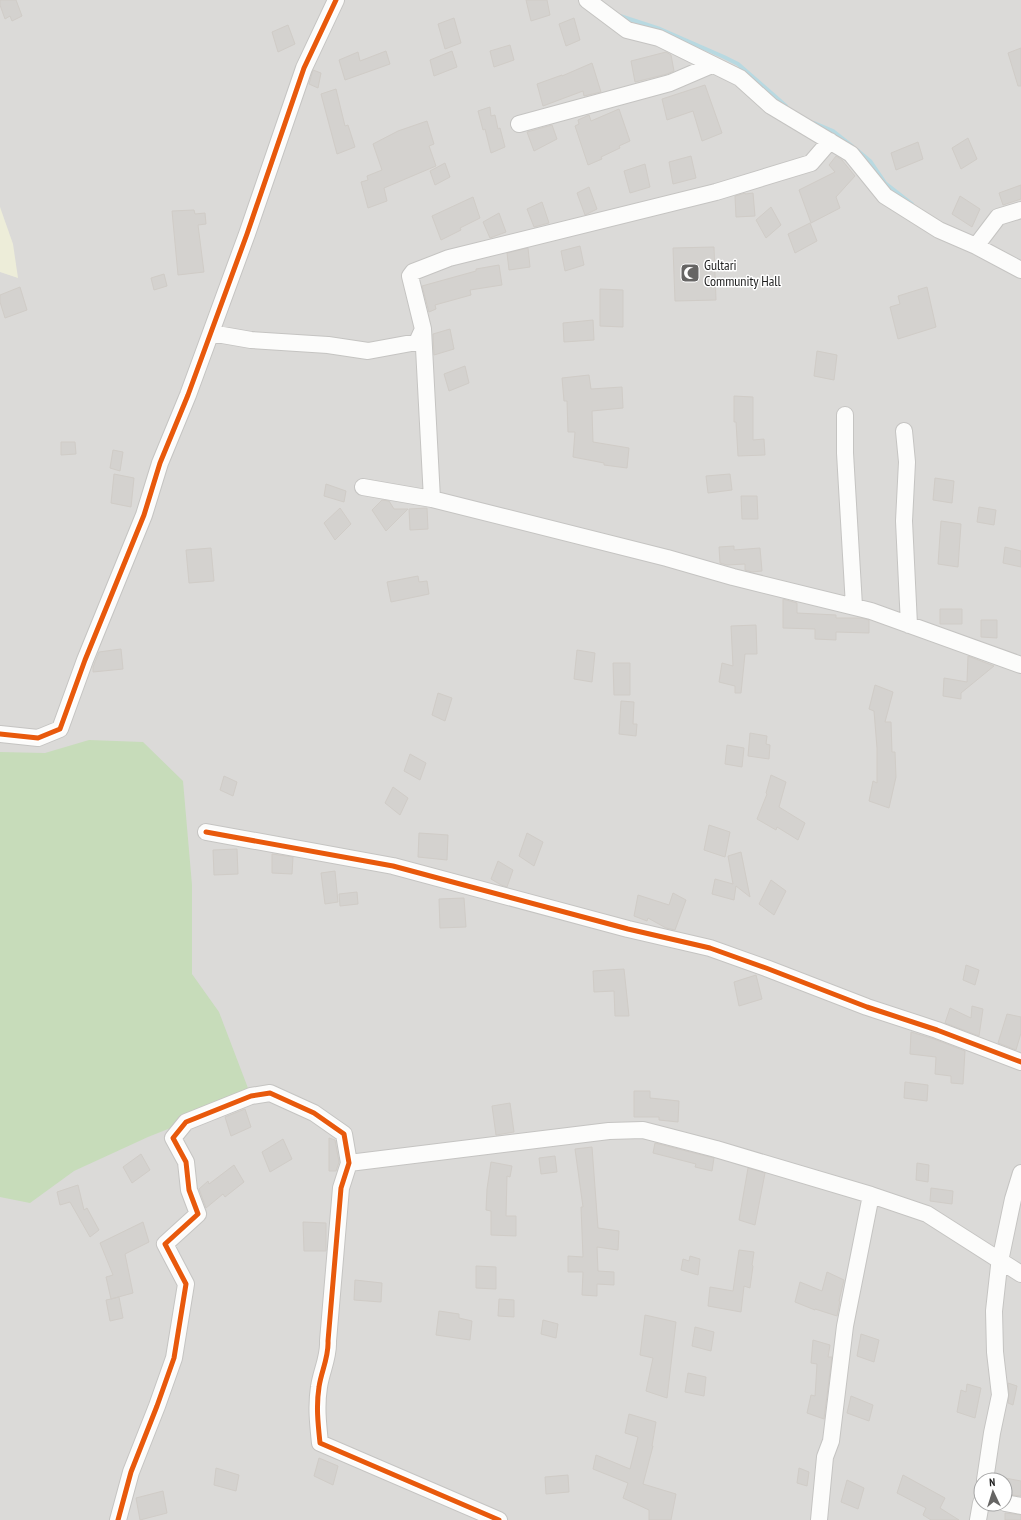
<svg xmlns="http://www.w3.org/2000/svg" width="1021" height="1520" viewBox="0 0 1021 1520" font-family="'PT Sans Narrow',sans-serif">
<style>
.residential{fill:#dbdad8;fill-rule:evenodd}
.farmland{fill:#ededd9}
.forest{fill:#c7dcba}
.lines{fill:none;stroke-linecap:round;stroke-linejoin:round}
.stream{stroke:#b8d9e1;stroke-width:4}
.building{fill:#d4d2cf;stroke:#d0ccc7}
.minor-casing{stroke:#c5c4c2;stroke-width:18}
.minor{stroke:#fcfcfb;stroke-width:16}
.cycleway-casing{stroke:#fff;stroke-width:8}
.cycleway{stroke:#e8590c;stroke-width:5}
.labels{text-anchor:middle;stroke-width:3;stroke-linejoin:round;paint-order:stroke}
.poi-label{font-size:14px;fill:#1e1e1e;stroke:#fff;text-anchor:start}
</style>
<rect width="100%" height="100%" fill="#eceae6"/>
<path class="residential" d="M0,0H1021V1520H0ZM981,1480H1005V1504H981Z"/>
<path class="farmland" d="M0,207L13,244L18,278L0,272Z"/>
<path class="forest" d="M89,740L143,742L183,781L192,885V974L219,1012L251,1096L148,1137L74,1171L30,1203L0,1197V752L45,753Z"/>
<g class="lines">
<path class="stream" d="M620,16L660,29L724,57L738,64L786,106
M814,123L833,131L852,146
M857,150L870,161L885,183L912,204"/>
</g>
<path class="building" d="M0,0H16L22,16L12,21L10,16L5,19L0,5Z
M526,0H547L550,15L531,21Z
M454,18L461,43L445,49L438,24Z
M574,18L580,40L566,46L559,24Z
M288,25L295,44L278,52L272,32Z
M510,45L514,60L494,67L490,51Z
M1021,48V86H1018L1008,53Z
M386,51L390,64L345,80L339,60L358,52L360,61Z
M452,51L457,67L434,76L430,60Z
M666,52L671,55L674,71L667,74L635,82L631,61Z
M592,63L601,92L584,96L583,91L543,106L537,84L562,75V76Z
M313,70L321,73L318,88L309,84Z
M705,85L722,133L702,141L693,111L667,120L662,99Z
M336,89L345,126L348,125L355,147L337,154L321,94Z
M490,107L491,116L495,115L498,129L500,128L505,147L491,153L485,129L483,130L478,111Z
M619,109L630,141L619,146L620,148L601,157L602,159L588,165L575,126L579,124L578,120L589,115L591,121Z
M427,121L434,144L429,146L436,166L384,188L387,201L368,208L361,182L368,180L367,176L382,170L373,144L398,131Z
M552,125L557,139L534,151L527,132Z
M968,138L977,159L961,169L952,148Z
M918,142L923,159L896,170L891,153Z
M691,156L696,178L673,184L669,162Z
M836,156L842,160L855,176L836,197L840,208L811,223L799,190L835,172L829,165Z
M445,163L450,177L435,185L430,171Z
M645,164L650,187L630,193L624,171Z
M1021,185V199L1003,205L999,193Z
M589,187L597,209L585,215L577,193Z
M745,193V194L753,193L755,216L736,217L735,196Z
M960,196L980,209L972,227L952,214Z
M473,197L480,218L460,228L461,230L441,240L432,216Z
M542,202L549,223L534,227L527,209Z
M771,207L781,225L766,238L756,220Z
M194,210L195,214L205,213L206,224L198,225L204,272L178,275L172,211Z
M499,213L506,232L490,238L483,222Z
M810,223L817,241L795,253L788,234Z
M580,246L584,265L565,271L561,251Z
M714,247L716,300L675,301L673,248Z
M528,248L530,267L509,270L507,253Z
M499,265L502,285L470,290L471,295L435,305L436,309L429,312L422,286L476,271V269Z
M164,274L167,286L154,290L151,278Z
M20,287L27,310L5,318L0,302V295Z
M927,287L936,327L898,339L890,307L900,304L898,296Z
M600,289L623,290V327L600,326Z
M593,320L594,340L564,342L563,323Z
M450,329L454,349L434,355L433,334Z
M817,351L837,355L834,380L814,376Z
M465,366L469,383L449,391L444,374Z
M589,375L591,389L622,387L623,408L592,411L593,442L629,448L627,468L604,465V463L573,457L575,432H568L567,401H564L562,378Z
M734,396L753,397V440L764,439L765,455L738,456L736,422H734Z
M61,442H75L76,454L61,455Z
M113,450L123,452L120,471L110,468Z
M114,474L134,478L131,507L111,503Z
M730,474L732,490L708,493L706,476Z
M935,478L954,481L952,503L933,500Z
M326,484L346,491L344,502L324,496Z
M741,496H757L758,519H742Z
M382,500L389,501L394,509H408L386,531L372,510Z
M979,507L996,510L994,525L977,522Z
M340,508L351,524L335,540L324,523Z
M427,508L428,529L410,530L409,509Z
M941,521L961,524L958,567L938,564Z
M734,546V550L760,548L762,571L752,572L745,570V564L727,565L720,563L719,547Z
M1005,547L1021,551V567L1003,563Z
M211,548L214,581L189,583L186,550Z
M418,576L419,582L427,581L429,594L391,602L387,582Z
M783,599L797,603V613L836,615V618H861L869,620V633L836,632V640L815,639V629L783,628Z
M940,609H962V624H940Z
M981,620H997V638L981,637Z
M756,625L757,654H745L741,693H735V686L719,682L722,663L733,666L731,626Z
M121,649L123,669L93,672V667L99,652Z
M577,650L595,653L592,682L574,679Z
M968,656L994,666L961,693V699L943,696L944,678L967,682Z
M613,663H630V695H614Z
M875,685L893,692L885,722H891L892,752H895L896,777L889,808L869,801L873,781L877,783V748L874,711L869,709Z
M438,693L452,698L445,721L432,715Z
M621,701L634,702L633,724H637L636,736L619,734Z
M750,733L767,736L766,744L770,745L769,759L748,756Z
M727,745L744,748L742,767L725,764Z
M410,754L426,763L420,780L404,771Z
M771,775L786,782L779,807L805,823L798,840L777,827L776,830L757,819L767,794L766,793Z
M224,776L237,782L233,796L220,790Z
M393,787L408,798L400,815L385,803Z
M709,825L730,832L725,857L704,850Z
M419,833L448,835L447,860L418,857Z
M527,833L543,842L534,866L519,856Z
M237,849L238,874L214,875L213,850Z
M741,852L750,897L736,886L734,900L712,894L715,879L733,884L728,856Z
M272,854L293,857L292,874L272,873Z
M498,861L513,870L507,887L501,885L491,879Z
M335,871L338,902L325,904L321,873Z
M771,880L786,891L774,915L759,904Z
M357,892L358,904L340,906L339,894Z
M673,893L686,900L675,930L666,928L648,918L647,921L634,916L638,895L669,905Z
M464,898L466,927L440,928L439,899Z
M966,965L979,970L975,985L963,980Z
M624,969L629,1016H615L614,991L594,992L593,971Z
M756,975L762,999L739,1006L734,982Z
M972,1006L983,1009L979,1036L945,1023L950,1008L971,1018Z
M1007,1014L1021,1017V1033L1016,1050L998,1043Z
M911,1032L934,1039L965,1051L963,1084L951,1083V1076L935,1074L936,1057L910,1054Z
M905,1082L928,1085L927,1101L904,1098Z
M634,1091H650V1098L679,1101L678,1122L659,1120V1117H634Z
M510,1103L514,1132L496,1135L492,1106Z
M245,1109L251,1127L231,1136L225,1117Z
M329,1138L335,1140L339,1162L336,1171H329Z
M283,1139L292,1159L270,1172L262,1152Z
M655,1143L714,1158L712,1171L695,1167L696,1164L653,1153Z
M592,1147L598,1228L619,1231L618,1250L597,1247L598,1271L614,1272V1285L597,1284V1296L582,1295L583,1272H568V1256L583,1257L581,1207H583L575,1149Z
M141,1154L150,1170L132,1183L123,1167Z
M555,1156L557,1172L541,1174L539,1158Z
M491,1162L512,1166L510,1177L507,1176L506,1216H516V1236L491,1235V1211L486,1210L487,1189Z
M917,1163L929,1165L928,1182L916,1180Z
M234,1165L244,1182L225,1197L223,1194L206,1208L199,1189L208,1181L209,1184Z
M748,1168L765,1173L755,1225L739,1220Z
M78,1185L84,1210L87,1208L99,1230L90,1237L70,1202L60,1205L57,1192Z
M931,1188L953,1191L952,1204L930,1201Z
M143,1222L149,1242L125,1254L133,1293L111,1299L119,1297L123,1318L110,1321L106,1300L111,1299L106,1277L113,1275L100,1243Z
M303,1222L326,1223V1251H304Z
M739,1250L754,1252L752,1265L753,1266L750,1288L744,1286L741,1312L708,1306L710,1287L733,1291Z
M690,1256L700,1259L698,1275L681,1270L683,1259L689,1261Z
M476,1266L496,1267V1289L476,1288Z
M827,1272L844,1280L839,1301H840L837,1316L815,1309V1310L795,1302L800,1282L822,1291Z
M355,1280L382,1283L381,1302L354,1300Z
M499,1299L514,1300V1317L498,1316Z
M439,1311L459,1314V1318L472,1321L470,1340L436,1335Z
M645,1315L676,1322L667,1398L646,1391L653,1358L640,1355Z
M543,1320L558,1324L556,1338L541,1334Z
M695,1327L714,1332L711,1351L692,1346Z
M861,1334L879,1340L874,1362L857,1356Z
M813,1340L830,1345L828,1357H832L824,1419L807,1413L811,1395L815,1396L817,1364L811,1363Z
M688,1373L706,1377L704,1396L685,1392Z
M1008,1383L1017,1386L1013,1405L1008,1403L1009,1394Z
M967,1384L981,1388L975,1418L957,1412L961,1390L966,1392Z
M851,1396L873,1405L869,1421L847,1413Z
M629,1414L656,1422L652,1446H653L643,1484L676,1494L671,1520H649V1510L623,1498L628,1483L593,1469L596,1455L630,1469L638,1437L625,1433Z
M319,1458L338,1466L333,1485L314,1476Z
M216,1468L239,1475L236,1491L214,1485Z
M799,1468L809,1472L807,1486L797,1483Z
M568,1475L569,1492L546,1494L545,1477Z
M903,1475L945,1498L940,1508L959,1520H931L923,1515L926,1508L897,1493Z
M1005,1478L1021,1481V1496L1005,1494Z
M847,1480L864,1488L858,1509L841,1502Z
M163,1491L167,1513L140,1520L136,1498Z
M1005,1513L1021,1515V1520H1005Z"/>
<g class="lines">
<g class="minor-casing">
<path id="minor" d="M587,0L627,30L659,38L740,78L771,106L851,154L885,196L939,230L976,246L1021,270
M519,124L670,83L712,65
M976,246L998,217L1021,210
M211,333L251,340L328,345L368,351L417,342L423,329
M845,415V453L854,606
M904,431L907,462L904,521L909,625
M363,487L432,499L667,558L733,577L871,611L1021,665
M432,499L423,329L410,276L413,272L449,258L716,192L811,163L830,141
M0,734L38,738L60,729L85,660L144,515L160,463L188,395L247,234L304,68L336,0
M206,832L393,866L628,929L710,948L766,968L867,1007L937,1030L1021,1062
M349,1163L609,1131L643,1130L670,1137L716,1149L871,1195L927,1214L1021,1274
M985,1480L992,1433L1000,1395L995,1352L994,1311L999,1266L1013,1199L1021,1173
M1005,1503L1021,1506
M118,1520L131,1472L157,1406L174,1358L186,1284L165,1244L198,1214L189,1190L186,1162L173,1138L186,1122L251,1096L270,1093L314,1113L344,1134L349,1163L341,1188L328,1341C329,1357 321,1372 319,1387C316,1406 318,1424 320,1443L499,1520
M819,1520L825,1457L831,1441L845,1326L871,1195
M978,1520L981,1503"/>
</g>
<use href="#minor" class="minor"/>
<g class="cycleway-casing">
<path id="cycleway" d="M0,734L38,738L60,729L85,660L144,515L160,463L188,395L247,234L304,68L336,0
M206,832L393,866L628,929L710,948L766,968L867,1007L937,1030L1021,1062
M118,1520L131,1472L157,1406L174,1358L186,1284L165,1244L198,1214L189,1190L186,1162L173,1138L186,1122L251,1096L270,1093L314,1113L344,1134L349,1163L341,1188L328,1341C329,1357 321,1372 319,1387C316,1406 318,1424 320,1443L499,1520"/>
</g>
<use href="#cycleway" class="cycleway"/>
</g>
<defs>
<g id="mosque-square" transform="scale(1)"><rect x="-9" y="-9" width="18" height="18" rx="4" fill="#666564" stroke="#fff"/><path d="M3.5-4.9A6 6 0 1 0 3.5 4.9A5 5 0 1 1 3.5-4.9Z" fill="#fff"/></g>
</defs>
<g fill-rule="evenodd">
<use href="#mosque-square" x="690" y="273"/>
</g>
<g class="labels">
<g class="poi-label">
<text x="704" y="270">Gultari<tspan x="704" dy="16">Community Hall</tspan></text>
</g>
</g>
<g transform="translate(993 1492) rotate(356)"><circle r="19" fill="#ffffff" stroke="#a5a5a5"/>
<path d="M0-3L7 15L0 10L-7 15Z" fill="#666564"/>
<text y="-6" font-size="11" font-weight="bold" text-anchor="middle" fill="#1e1e1e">N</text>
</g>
</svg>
